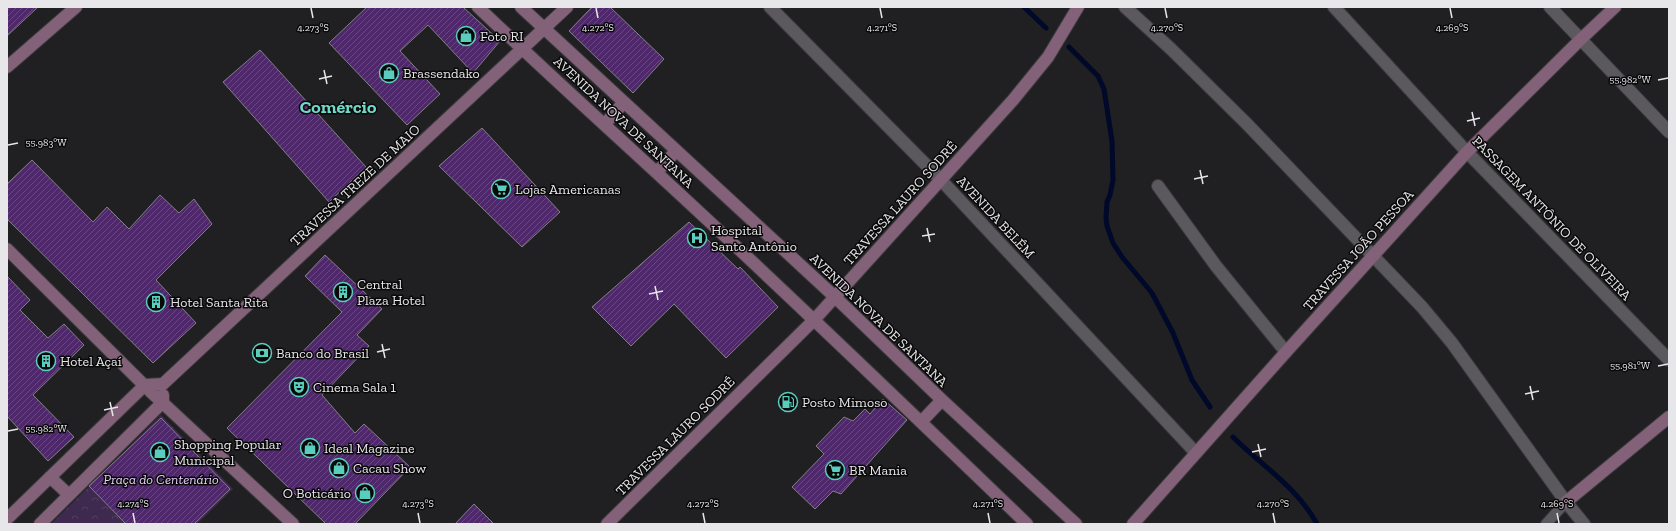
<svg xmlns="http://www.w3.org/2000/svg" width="1676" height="531" viewBox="0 0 1676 531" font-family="'Zilla Slab',serif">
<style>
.forest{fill:url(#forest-crowns)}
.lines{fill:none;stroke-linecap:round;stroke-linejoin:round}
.stream{stroke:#000929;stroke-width:5}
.building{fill:url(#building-hatch);stroke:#827f84}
.lane-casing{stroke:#3b3a3d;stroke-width:12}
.street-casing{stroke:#3b3a3d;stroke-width:14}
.secondary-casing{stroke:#3b3a3d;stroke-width:14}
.lane{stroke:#5c595e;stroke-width:10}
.street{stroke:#5c595e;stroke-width:12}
.secondary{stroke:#836178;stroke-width:12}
.ticks{fill:none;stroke:#e7e6e9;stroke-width:1.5}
.labels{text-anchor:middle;stroke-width:3;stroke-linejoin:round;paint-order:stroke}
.poi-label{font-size:14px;fill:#e7e6e9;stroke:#0a090a;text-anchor:start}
.street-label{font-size:14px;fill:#e7e6e9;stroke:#0a090a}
.park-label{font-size:14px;font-style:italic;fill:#e2cef6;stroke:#0a090a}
.district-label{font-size:18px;font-weight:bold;fill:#71d9ca;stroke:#0a090a}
.ticks-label{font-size:10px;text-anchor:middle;fill:#e7e6e9;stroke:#0a090a;stroke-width:3;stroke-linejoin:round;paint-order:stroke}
</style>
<defs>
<pattern id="forest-crowns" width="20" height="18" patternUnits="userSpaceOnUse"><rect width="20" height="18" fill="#3e294f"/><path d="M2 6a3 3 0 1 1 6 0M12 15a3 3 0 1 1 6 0" fill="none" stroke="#513e60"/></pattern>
<pattern id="building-hatch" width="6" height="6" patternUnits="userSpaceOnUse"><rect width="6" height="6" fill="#4e286b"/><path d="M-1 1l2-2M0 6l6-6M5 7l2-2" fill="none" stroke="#684780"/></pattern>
</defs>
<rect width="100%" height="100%" fill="#201f22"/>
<path class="forest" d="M161,415L233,489L197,524H51Z"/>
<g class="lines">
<path class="stream" d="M1024,7L1046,28
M1069,47L1098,76L1104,89L1112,141L1113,180L1110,195L1107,202L1106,218L1107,226L1113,243L1122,257L1152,293L1173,333L1192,380L1210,407
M1233,437C1262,466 1297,487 1317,524"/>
</g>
<path class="building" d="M7,7H38L7,36Z
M367,7H463L500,41L473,73L428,25L400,51L440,94L407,125L329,43Z
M592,7H610L664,59L633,93L569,31Z
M260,50L366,167L329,202L223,82Z
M482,128L560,212L522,247L439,166Z
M32,160L93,222L107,207L129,229L160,195L179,213L194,199L212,224L156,280L196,323L153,363L7,219V184Z
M689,222L738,269L740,267L778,307L726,358L674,304L631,346L592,307Z
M325,255L382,309L357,335L369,346L322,395L355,433L364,424L410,467L355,524H326L227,428L342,312L305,276Z
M7,276L30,300L20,310L48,338L64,324L84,345L33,395L74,437L48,461L7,416Z
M883,399L907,420L841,494L833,491L815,509L792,487L824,454L816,446L844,417L853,421L865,409L870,414Z
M161,418L230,489L194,524H126L89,486Z
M474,504L494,524H455Z"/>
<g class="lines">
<g class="lane-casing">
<path id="lane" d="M1546,524L1566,502"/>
</g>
<g class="street-casing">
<path id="street" d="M770,7L941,180L1196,453
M1125,7L1171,49L1247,124L1422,307L1452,343L1566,502L1584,524
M1334,7L1467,152L1669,360
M1550,7L1669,132
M1158,186L1216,266L1286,352"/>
</g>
<g class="secondary-casing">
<path id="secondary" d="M478,7C550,76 625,143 698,211C809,314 918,419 1027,524
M521,7L835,297L942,400L1076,524
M7,67L76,7
M605,124L624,102
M657,172L676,151
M7,249L151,392L293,524
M921,422L942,400
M50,477L69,495
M1566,502L1669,417
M7,519L145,385L163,384L567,7
M40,524L163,402V395
M607,524L814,320L1013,100L1048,57L1078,7
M1133,524L1286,352L1467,152L1580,40L1615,7"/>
</g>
<use href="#lane" class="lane"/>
<use href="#street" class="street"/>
<use href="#secondary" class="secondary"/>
</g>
<path class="ticks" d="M311,8L313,18M596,8L598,18M880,8L882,18M1165,8L1167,18M1450,8L1452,18M324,70L327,84M319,79L332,76M1658,80L1668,78M1472,112L1475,126M1467,121L1480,118M8,145L18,143M1200,170L1203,184M1194,179L1208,176M927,228L930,242M922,236L935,234M655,286L658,300M649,294L663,291M382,344L385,358M377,352L390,349M1658,366L1668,364M1530,386L1533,400M1525,394L1539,391M110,402L113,416M104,410L118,407M8,431L18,429M1258,444L1261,457M1252,452L1266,449M133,513L135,523M418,513L420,523M703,513L705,523M988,513L990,523M1273,513L1275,523M1557,513L1559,523"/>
<defs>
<g id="shop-ring" transform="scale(1)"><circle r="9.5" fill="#0a090a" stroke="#59cebe" stroke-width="1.5"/><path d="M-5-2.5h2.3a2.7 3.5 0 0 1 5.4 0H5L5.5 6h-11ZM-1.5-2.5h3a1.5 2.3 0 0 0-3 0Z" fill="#59cebe"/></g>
<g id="supermarket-ring" transform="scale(1)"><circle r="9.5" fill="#0a090a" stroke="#59cebe" stroke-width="1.5"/><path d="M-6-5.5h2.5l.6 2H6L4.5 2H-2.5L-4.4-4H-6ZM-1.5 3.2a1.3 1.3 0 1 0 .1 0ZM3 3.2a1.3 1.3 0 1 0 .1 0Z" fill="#59cebe"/></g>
<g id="hospital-ring" transform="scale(1)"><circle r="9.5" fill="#0a090a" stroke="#59cebe" stroke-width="1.5"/><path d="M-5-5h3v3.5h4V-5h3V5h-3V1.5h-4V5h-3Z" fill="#59cebe"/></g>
<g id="building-ring" transform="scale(1)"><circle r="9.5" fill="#0a090a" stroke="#59cebe" stroke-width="1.5"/><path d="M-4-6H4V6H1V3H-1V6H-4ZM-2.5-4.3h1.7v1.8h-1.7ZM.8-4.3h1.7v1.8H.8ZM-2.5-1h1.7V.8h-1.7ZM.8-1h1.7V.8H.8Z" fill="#59cebe"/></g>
<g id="bank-ring" transform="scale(1)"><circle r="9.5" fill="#0a090a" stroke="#59cebe" stroke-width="1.5"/><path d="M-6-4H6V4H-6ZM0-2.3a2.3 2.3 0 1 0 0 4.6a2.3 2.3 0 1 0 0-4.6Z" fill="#59cebe"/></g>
<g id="theatre-ring" transform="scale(1)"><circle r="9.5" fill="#0a090a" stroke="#59cebe" stroke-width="1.5"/><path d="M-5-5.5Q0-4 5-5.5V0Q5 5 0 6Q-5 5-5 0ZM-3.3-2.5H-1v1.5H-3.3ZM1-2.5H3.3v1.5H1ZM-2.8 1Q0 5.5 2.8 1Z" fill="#59cebe"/></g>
<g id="fuel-ring" transform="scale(1)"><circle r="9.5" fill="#0a090a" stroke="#59cebe" stroke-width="1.5"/><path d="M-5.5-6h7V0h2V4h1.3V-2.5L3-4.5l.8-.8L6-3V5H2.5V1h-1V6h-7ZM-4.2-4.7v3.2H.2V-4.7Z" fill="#59cebe"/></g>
</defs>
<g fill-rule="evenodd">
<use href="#shop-ring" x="466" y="36"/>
<use href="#shop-ring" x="389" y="73"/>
<use href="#supermarket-ring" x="501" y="189"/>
<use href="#hospital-ring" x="697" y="238"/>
<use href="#building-ring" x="343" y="292"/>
<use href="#building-ring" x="156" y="302"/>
<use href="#bank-ring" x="262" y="353"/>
<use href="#building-ring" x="46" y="361"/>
<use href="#theatre-ring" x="299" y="387"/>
<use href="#fuel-ring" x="788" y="402"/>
<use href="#shop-ring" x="310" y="448"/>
<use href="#shop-ring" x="160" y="452"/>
<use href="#shop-ring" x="339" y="468"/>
<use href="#supermarket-ring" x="835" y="470"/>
<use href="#shop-ring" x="365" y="493"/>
</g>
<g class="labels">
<g class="poi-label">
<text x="480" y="41">Foto RI</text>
<text x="403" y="78">Brassendako</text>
<text x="515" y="194">Lojas Americanas</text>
<text x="711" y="235">Hospital<tspan x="711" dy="16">Santo Antônio</tspan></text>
<text x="357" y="289">Central<tspan x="357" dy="16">Plaza Hotel</tspan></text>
<text x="170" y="307">Hotel Santa Rita</text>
<text x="276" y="358">Banco do Brasil</text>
<text x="60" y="366">Hotel Açaí</text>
<text x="313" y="392">Cinema Sala 1</text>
<text x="802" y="407">Posto Mimoso</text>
<text x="174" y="449">Shopping Popular<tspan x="174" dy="16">Municipal</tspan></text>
<text x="324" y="453">Ideal Magazine</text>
<text x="353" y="473">Cacau Show</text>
<text x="849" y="475">BR Mania</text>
<text x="351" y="498" text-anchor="end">O Boticário</text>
</g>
<g class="street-label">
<text transform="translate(624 122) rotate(43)" y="5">AVENIDA NOVA DE SANTANA</text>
<text transform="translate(355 185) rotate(-43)" y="5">TRAVESSA TREZE DE MAIO</text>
<text transform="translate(900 203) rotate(-48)" y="5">TRAVESSA LAURO SODRÉ</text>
<text transform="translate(996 217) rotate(47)" y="5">AVENIDA BELÉM</text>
<text transform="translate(1552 218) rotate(46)" y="5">PASSAGEM ANTÔNIO DE OLIVEIRA</text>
<text transform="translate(1358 250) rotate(-48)" y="5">TRAVESSA JOÃO PESSOA</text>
<text transform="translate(879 320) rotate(44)" y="5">AVENIDA NOVA DE SANTANA</text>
<text transform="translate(675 436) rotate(-45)" y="5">TRAVESSA LAURO SODRÉ</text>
</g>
<g class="park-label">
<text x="161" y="484">Praça do Centenário</text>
</g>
<g class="district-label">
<text x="338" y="113">Comércio</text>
</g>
</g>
<g class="ticks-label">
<text x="313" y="31">4.273°S</text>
<text x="598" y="31">4.272°S</text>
<text x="882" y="31">4.271°S</text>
<text x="1167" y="31">4.270°S</text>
<text x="1452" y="31">4.269°S</text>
<text x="1630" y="83">55.982°W</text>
<text x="46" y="146">55.983°W</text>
<text x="1630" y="369">55.981°W</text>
<text x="46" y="432">55.982°W</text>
<text x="133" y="507">4.274°S</text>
<text x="418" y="507">4.273°S</text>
<text x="703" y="507">4.272°S</text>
<text x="988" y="507">4.271°S</text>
<text x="1273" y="507">4.270°S</text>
<text x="1557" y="507">4.269°S</text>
</g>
<rect width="1676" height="531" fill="none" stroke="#e7e6e9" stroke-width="16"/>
</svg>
